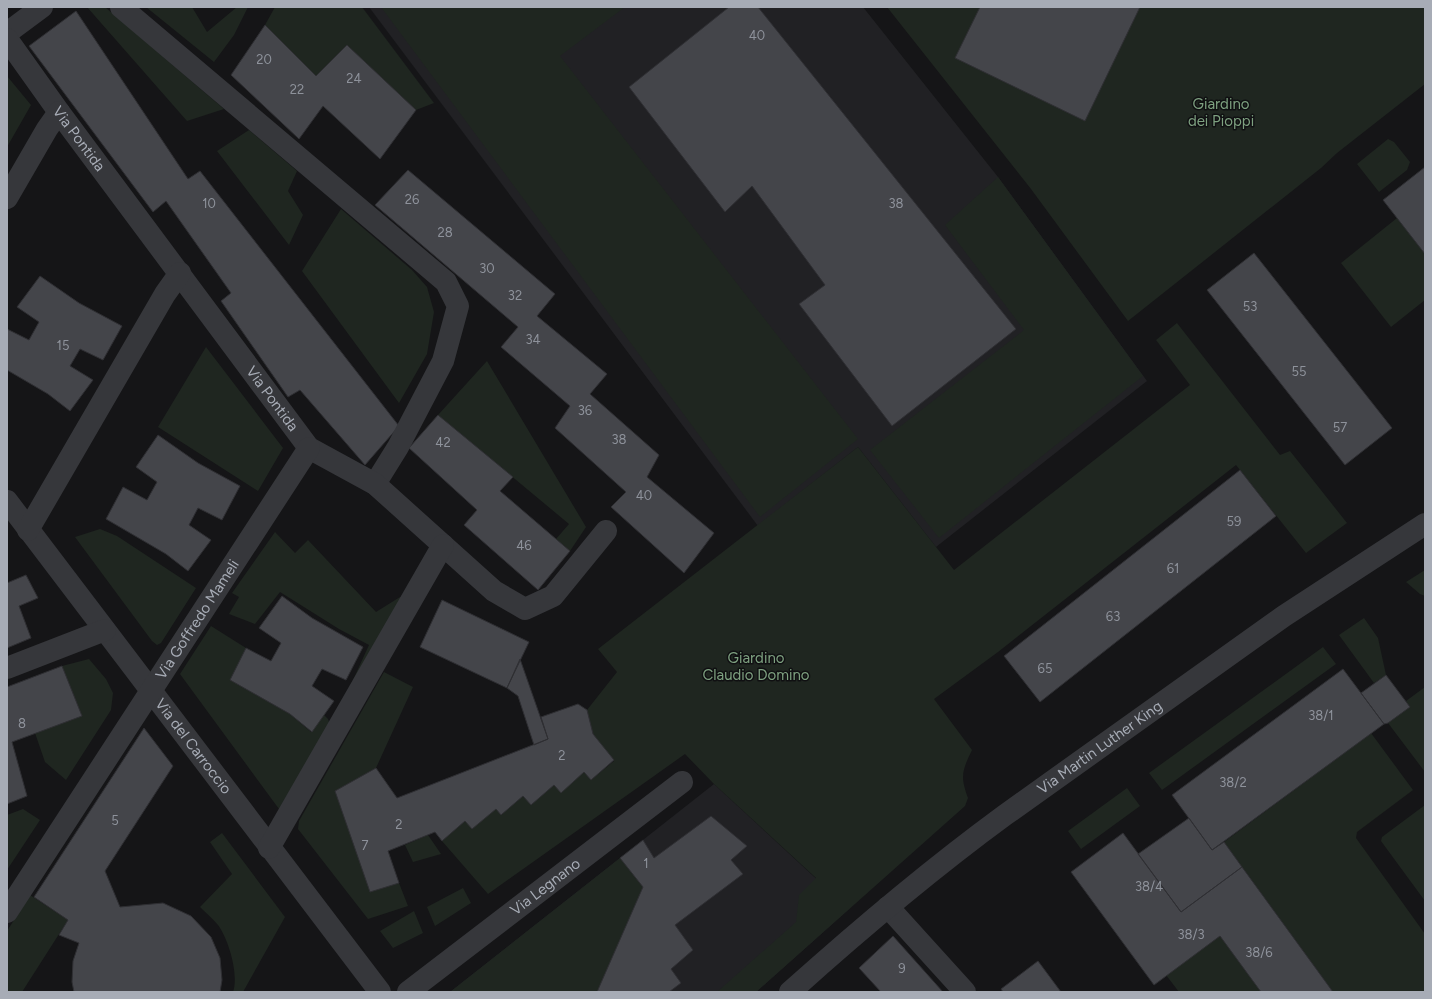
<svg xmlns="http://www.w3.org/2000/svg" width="1432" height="999" viewBox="0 0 1432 999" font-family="Figtree,sans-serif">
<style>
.built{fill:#212124}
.green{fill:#1f2620}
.building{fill:#44454a;stroke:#2f2f33}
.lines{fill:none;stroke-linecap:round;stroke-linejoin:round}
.minor{stroke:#36373b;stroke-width:22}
.labels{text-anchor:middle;stroke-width:3;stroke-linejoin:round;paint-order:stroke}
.number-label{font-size:13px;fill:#8e929b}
.park-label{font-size:15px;fill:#7ea180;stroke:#101012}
.street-label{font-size:15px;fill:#a7acb6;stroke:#101012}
</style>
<rect width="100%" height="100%" fill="#151517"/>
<path class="built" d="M369,7H863L998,177L1147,381L936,547L858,447L758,526Z
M714,784L849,909L756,992H450Z"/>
<path class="green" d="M87,7H105L224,109L187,121Z
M146,7H192L207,32L237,7H248L234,35L214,62Z
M275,7H362L434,103L416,110L347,45L316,76L265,25Z
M381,7H625L560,56L858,439L760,517Z
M887,7H1425V84L1337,153L1321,168L1128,321L1031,189Z
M7,76L31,105L7,147Z
M249,130L297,171L288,191L303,215L289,245L217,151Z
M1388,139L1394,142L1410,162L1407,170L1379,192L1357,164Z
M998,177L1143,376L939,538L870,450L1024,330L945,225Z
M341,209L412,270L427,287L434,312L427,354L399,403L302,271Z
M1397,218L1425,254V300L1391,327L1341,263Z
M1177,323L1280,455L1290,451L1347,523L1306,553L1236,465L998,652L934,699L972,750C962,771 960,776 968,798L965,806L756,992H717L796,922L799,895L816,878L714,784L685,754L488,894L442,841L465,821L496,809L501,815L523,796L531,805L554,785L561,792L584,772L591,780L614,761L593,734L587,710L617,672L598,649L858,447L954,570L1190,385L1156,340Z
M206,347L283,448L258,491L158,427Z
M487,361L586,527L570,551L556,539L569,524L438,415Z
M100,529L117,536L196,588L161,643L157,645L152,641L75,537Z
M275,532L295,553L308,540L376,612L400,597H405L357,682L353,680L369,645L339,629L280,592L255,624L229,614L239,597L232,593Z
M1425,570V596L1420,594L1406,582Z
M1364,618L1378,638L1386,675L1374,683L1339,635Z
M211,626L246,648L230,680L290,714L311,732L324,715L328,719L330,724L279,809L180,674Z
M1323,647L1336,664L1162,790L1149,773Z
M89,659L106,679L113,693L111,710L66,780L45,762L35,733L82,716L62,666Z
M384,672L413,687L376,768L335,791L370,891L399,883L408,906L368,919L298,829L299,821Z
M1425,687V772L1388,723L1410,707L1406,701Z
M1371,733L1413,790L1357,832L1356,838L1425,934V991L1424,992H1333L1224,842Z
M1127,788L1140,806L1081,849L1068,831Z
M1425,805V901L1381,841L1382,837Z
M23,809L40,820L7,870V815Z
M222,833L285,917L243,992H233C239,975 229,940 218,925C213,919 206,913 200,907L232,874L210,842Z
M428,835L441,854L413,862L405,845Z
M620,858L643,887L597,992H450Z
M463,888L471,903L435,926L427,907Z
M30,895L68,920L22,992H7V931Z
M414,911L423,933L393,948L380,931Z
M1220,936L1261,992H1179L1166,975Z"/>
<path class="building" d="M729,7H758L1016,329L892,426L799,304L825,285L752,186L725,212L629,87Z
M980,7H1140L1085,121L955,58Z
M76,11L188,179L200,171L399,426L365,465L300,390L288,397L221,301L231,293L166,201L153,212L29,46Z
M265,25L316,76L347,45L416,110L380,159L323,106L299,139L231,75Z
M1425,167V254L1383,200Z
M408,170L555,294L537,316L607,374L590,394L659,455L647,477L714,533L684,573L611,507L626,492L555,428L570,406L501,347L518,327L375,205Z
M1254,253L1392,428L1345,465L1207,290Z
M40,276L79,303L122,326L103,360L80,349L70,366L93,380L70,411L48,394L7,370V329L29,340L39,322L17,307Z
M438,415L513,477L500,491L570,551L538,590L464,525L477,510L409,448Z
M158,435L198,463L240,486L222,520L198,508L189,525L211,540L188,571L166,554L106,519L123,487L147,500L157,482L136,467Z
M1240,470L1276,516L1040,702L1004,656Z
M26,575L38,598L19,606L31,638L7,648V583Z
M282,596L312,618L363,647L346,680L322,669L312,686L334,701L312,732L290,714L230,680L246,648L271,661L281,643L259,628Z
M442,600L529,642L507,688L420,647Z
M520,659L548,739L534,745L518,696L507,688Z
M62,666L82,716L12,742L27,796L7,804V687Z
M1343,669L1384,724L1212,850L1172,795Z
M1386,675L1410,707L1388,723L1384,724L1361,693Z
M578,704L587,710L593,734L614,760L591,780L584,772L561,793L554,785L531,805L523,796L501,815L496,809L472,829L465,821L442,841L435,832L388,851L399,883L370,892L335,791L376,768L397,798L548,739L541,717Z
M144,728L173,766L105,871L120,907L163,903L191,916L211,937L220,958L222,980L220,992H74L72,982L73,961L79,943L59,935L68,920L34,897Z
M711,816L747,846L731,860L743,874L675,925L693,950L671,969L681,983L669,992H597L643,887L620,858L643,840L654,858Z
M1189,818L1212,850L1224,842L1242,867L1181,912L1138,854Z
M1123,833L1181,912L1242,867L1333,992H1261L1220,936L1154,985L1071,872Z
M893,936L943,992H881L859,968Z
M1038,961L1061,992H1003L1001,989Z"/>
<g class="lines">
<g class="minor">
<path d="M121,7L446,282L458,306L443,361L398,447L375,484"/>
<path d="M7,33L42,7"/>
<path id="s1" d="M7,39L59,112L309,448L375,484L494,591L525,609L553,596L606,531"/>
<path d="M7,198L47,129L59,112"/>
<path id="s2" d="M7,501L380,992"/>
<path d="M28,530L165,294L180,273"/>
<path d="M7,668L105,630"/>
<path d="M269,848L443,545"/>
<path d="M888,907L965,992"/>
<path id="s3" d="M7,912L309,448"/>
<path id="s4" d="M408,992L682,782"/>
<path id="s5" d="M790,992C859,930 930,870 1005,815L1284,616L1425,524"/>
</g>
</g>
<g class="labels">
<g class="number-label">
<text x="757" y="40">40</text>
<text x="264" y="64">20</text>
<text x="354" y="83">24</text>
<text x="297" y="94">22</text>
<text x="412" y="204">26</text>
<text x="209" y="208">10</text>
<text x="896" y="208">38</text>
<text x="445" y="237">28</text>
<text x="487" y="273">30</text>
<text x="515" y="300">32</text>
<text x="1250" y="311">53</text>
<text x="533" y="344">34</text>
<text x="63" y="350">15</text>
<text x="1299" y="376">55</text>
<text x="585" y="415">36</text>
<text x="1340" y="432">57</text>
<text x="619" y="444">38</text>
<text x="443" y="447">42</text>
<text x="644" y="500">40</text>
<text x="1234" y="526">59</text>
<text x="524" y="550">46</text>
<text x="1173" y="573">61</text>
<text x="1113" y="621">63</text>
<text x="1045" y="673">65</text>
<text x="1321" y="720">38/1</text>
<text x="22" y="728">8</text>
<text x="562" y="760">2</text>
<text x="1233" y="787">38/2</text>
<text x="115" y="825">5</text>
<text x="399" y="829">2</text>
<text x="365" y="850">7</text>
<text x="646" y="868">1</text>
<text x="1149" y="891">38/4</text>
<text x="1191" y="939">38/3</text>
<text x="1259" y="957">38/6</text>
<text x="902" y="973">9</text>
</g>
<g class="park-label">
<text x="1221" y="109">Giardino<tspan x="1221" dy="17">dei Pioppi</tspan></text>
<text x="756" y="663">Giardino<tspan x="756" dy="17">Claudio Domino</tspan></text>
</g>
<g class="street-label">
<text dy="5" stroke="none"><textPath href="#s1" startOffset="123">Via Pontida</textPath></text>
<text dy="5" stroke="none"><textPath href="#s1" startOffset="447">Via Pontida</textPath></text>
<text dy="5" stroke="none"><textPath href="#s3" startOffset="349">Via Goffredo Mameli</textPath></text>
<text dy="5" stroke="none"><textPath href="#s2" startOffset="308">Via del Carroccio</textPath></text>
<text dy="5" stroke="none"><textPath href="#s5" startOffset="395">Via Martin Luther King</textPath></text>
<text dy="5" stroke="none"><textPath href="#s4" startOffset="173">Via Legnano</textPath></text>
</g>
</g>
<rect width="1432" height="999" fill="none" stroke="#a7acb6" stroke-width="16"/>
</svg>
